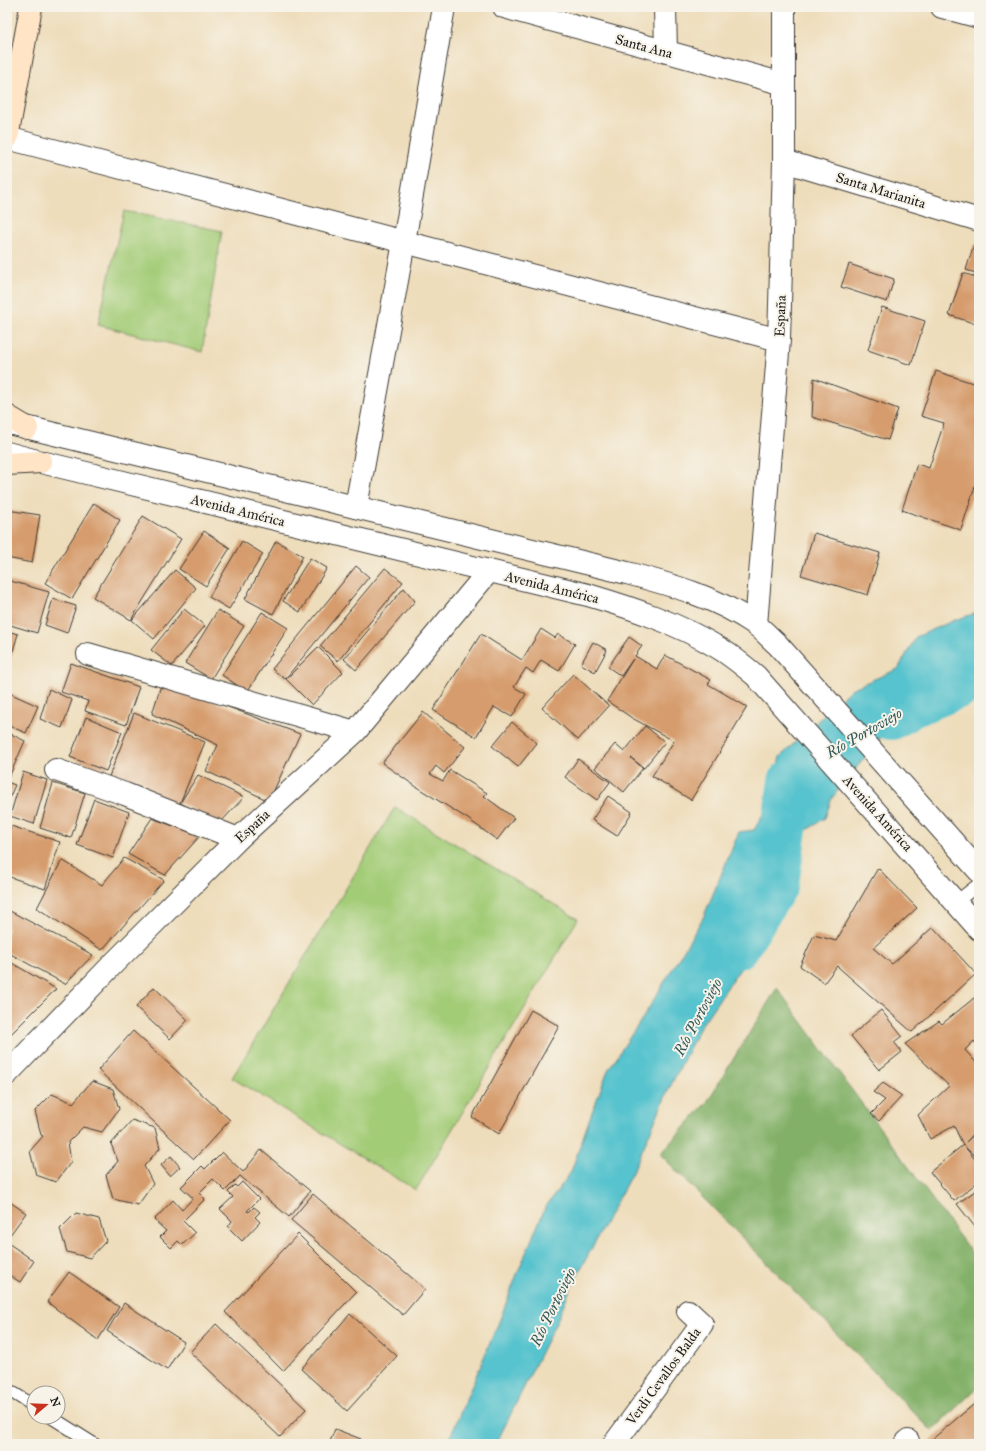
<svg xmlns="http://www.w3.org/2000/svg" width="986" height="1451" viewBox="0 0 986 1451" font-family="'IM FELL Great Primer',serif">
<style>
.green{fill:#a3cc77;stroke:#60744a}
.forest{fill:#82b068;stroke:#4f6642}
.water{fill:#56c3ce;stroke:#397075}
.lines{fill:none;stroke-linecap:round;stroke-linejoin:round}
.river{stroke:#56c3ce;stroke-width:46}
.building{fill:#d69c6d}
.service-casing{stroke:#3c3934;stroke-width:14}
.minor-casing{stroke:#3c3934;stroke-width:24}
.tertiary-casing{stroke:#3c3934;stroke-width:24}
.secondary-casing{stroke:#3c3934;stroke-width:24}
.service{stroke:#fff;stroke-width:12}
.minor{stroke:#fff;stroke-width:22}
.tertiary{stroke:#fff;stroke-width:22}
.secondary{stroke:#ffe4c6;stroke-width:22}
.labels{text-anchor:middle;stroke-width:4;stroke-linejoin:round;paint-order:stroke}
.street-label{font-size:14px;fill:#1c1c1c;stroke:#f7f3e8}
.water-label{font-size:15px;font-style:italic;fill:#30565a;stroke:#f7f3e8}
</style>
<rect width="100%" height="100%" fill="#f7f3e8"/>
<filter id="ink" filterUnits="userSpaceOnUse"><feTurbulence type="fractalNoise" baseFrequency=".025" numOctaves="2"/><feDisplacementMap in="SourceGraphic" scale="8" xChannelSelector="R" yChannelSelector="G"/><feConvolveMatrix kernelMatrix="1 2 1 2 8 2 1 2 1" color-interpolation-filters="sRGB"/></filter>
<filter id="wash" filterUnits="userSpaceOnUse"><feTurbulence type="fractalNoise" baseFrequency=".012" numOctaves="4" result="noise"/><feDisplacementMap in="SourceGraphic" scale="16" xChannelSelector="R" yChannelSelector="G"/><feGaussianBlur stdDeviation="0.9" result="paint"/><feColorMatrix in="noise" values="0 0 0 0 0 0 0 0 0 0 0 0 0 0 0 0 0 1.4 0 .05"/><feComposite in="paint" operator="in"/></filter>
<g filter="url(#wash)">
<rect width="100%" height="100%" fill="#edb"/>
<path class="green" d="M124,211L222,231L202,352L98,325Z
M395,807L578,919L416,1190L232,1078Z"/>
<path class="forest" d="M777,988L979,1263V1386L932,1431L660,1154L707,1102Z"/>
<path class="water" d="M979,612V667L959,676L935,706L927,708L899,725L887,730L832,798L825,818L807,830L792,834L771,856L768,878L776,917L700,1027L668,1091L633,1171L571,1287L558,1318L496,1444H447L499,1322L517,1274L545,1208L571,1172L589,1120L608,1070L644,1016L703,918L739,832L754,830L768,806L780,757L851,689L898,669L916,637L955,620Z"/>
<g class="lines">
<path class="river" d="M891,717L911,705L979,677
M737,946L776,883L791,782"/>
</g>
<g id="blocks">
<path class="building" d="M974,244L979,246V274L966,270Z
M849,264L894,279L887,302L841,287Z
M963,273L979,278V325L949,315Z
M882,307L925,321L911,365L868,350Z
M936,371L979,385V474L961,530L902,510L917,464L929,468L944,423L921,416Z
M814,378L898,409L888,440L812,417Z
M94,503L120,520L72,599L45,583Z
M7,510L40,515L32,563L7,558Z
M143,516L181,539L131,620L93,597Z
M204,531L230,548L206,586L179,569Z
M814,533L880,553L868,595L801,575Z
M242,541L263,554L229,609L209,597Z
M276,541L303,556L273,614L245,599Z
M310,558L327,568L300,612L283,601Z
M356,566L369,577L285,679L272,669Z
M385,568L403,582L338,661L320,646Z
M175,570L196,588L154,639L132,620Z
M7,580L49,592L37,633L7,624Z
M404,588L415,601L356,670L344,659Z
M53,599L76,606L67,633L45,625Z
M184,609L205,626L172,666L151,650Z
M218,610L244,626L211,679L185,663Z
M262,612L288,628L247,692L222,675Z
M541,629L555,638L558,634L575,644L559,671L541,660L533,673L526,668L514,687L526,694L512,717L494,707L476,737L433,710L481,634L522,660Z
M7,631L18,634L7,671Z
M629,637L642,646L635,656L657,669L665,655L711,680L708,684L747,707L691,800L652,776L674,741L632,718L607,701L633,659L621,676L608,667Z
M593,642L607,650L595,672L581,664Z
M318,647L343,672L312,705L286,679Z
M71,663L139,687L126,725L85,711L88,701L61,692Z
M573,674L609,706L578,740L542,708Z
M162,682L300,734L269,801L206,771L218,745L152,714Z
M49,689L72,700L62,728L40,719Z
M7,692L38,706L26,733L7,725Z
M423,712L465,747L444,773L436,766L430,774L443,781L450,770L487,793L484,796L514,818L497,840L468,819L418,788L382,763Z
M134,713L205,742L180,803L198,775L244,797L220,823L180,803L179,805L108,779Z
M86,717L122,732L106,771L70,757Z
M512,722L537,743L518,767L492,746Z
M645,726L665,742L644,768L631,758L643,768L624,792L595,768L615,744L624,752Z
M7,732L25,741L9,777H7Z
M578,759L610,782L597,800L565,777Z
M23,772L47,780L34,824L10,816Z
M7,782L15,785L7,803Z
M53,783L85,793L71,838L40,828Z
M608,796L632,812L617,836L592,820Z
M94,799L129,812L113,858L77,845Z
M152,818L200,836L165,875L128,854Z
M11,826L60,842L45,889L7,876V839Z
M124,858L164,880L102,950L37,908L62,860L102,885Z
M878,868L917,908L873,948L892,964L933,927L976,974L912,1032L837,966L824,983L800,966L814,935L836,941Z
M8,910L93,955L65,984L7,952Z
M7,960L56,989L7,1038Z
M154,987L188,1020L170,1039L136,1007Z
M979,994V1048L974,1041L965,1050L979,1066V1128L966,1142L979,1130V1160L963,1145L979,1164V1181L954,1201L930,1172L963,1145L954,1126L930,1139L918,1115L949,1086L905,1044L939,1021L942,1024Z
M531,1010L559,1026L499,1134L472,1117Z
M881,1010L902,1036L894,1042L902,1052L879,1070L851,1036Z
M133,1031L230,1120L194,1159L98,1070Z
M92,1081L113,1089L119,1109L102,1132L83,1127L68,1142L71,1162L56,1182L36,1175L30,1151L43,1136L41,1135L35,1111L52,1094L73,1103Z
M883,1083L902,1096L879,1121L871,1114L885,1100L873,1092Z
M132,1120L155,1128L160,1148L144,1166L153,1184L138,1205L113,1199L106,1175L118,1161L111,1144Z
M261,1150L310,1191L289,1217L240,1176L225,1191L213,1179L199,1193L205,1199L183,1221L195,1233L182,1245L178,1241L171,1248L160,1237L166,1231L154,1220L173,1200L182,1210L193,1198L181,1187L202,1166L205,1169L222,1152L243,1172Z
M171,1156L180,1167L170,1176L161,1165Z
M242,1182L259,1199L247,1211L249,1212L254,1207L260,1212L255,1217L260,1222L242,1241L228,1227L232,1221L220,1209L233,1197L228,1192L235,1185L237,1187Z
M979,1188V1232L957,1204Z
M313,1194L425,1289L403,1315L291,1220Z
M7,1200L26,1213L7,1239Z
M76,1213L99,1219L106,1241L90,1258L67,1252L60,1229Z
M298,1234L356,1292L283,1371L225,1312Z
M8,1243L34,1261L20,1282L7,1274Z
M69,1272L119,1307L98,1340L47,1302Z
M124,1303L184,1342L167,1370L107,1331Z
M350,1314L397,1356L347,1411L301,1369Z
M216,1324L306,1409L280,1437L190,1352Z
M979,1400V1444H933L930,1441Z
M335,1429L361,1439L359,1444H329Z"/>
</g>
</g>
<g filter="url(#ink)">
<use href="#blocks" fill-opacity="0" stroke="#3c3934" stroke-width="1"/>
<g class="lines">
<g class="service-casing">
<path id="service" d="M956,902L979,884
M7,1389L34,1406
M51,1417L94,1444"/>
</g>
<g class="minor-casing">
<path id="minor" d="M504,7L784,84
M665,7L666,52
M942,7L979,17
M7,138L779,340
M784,161L979,220
M356,507L404,242L444,7
M756,625L779,340L784,161V7
M88,654L355,732
M56,770L125,794L238,839
M7,1074L113,964L238,839L355,732L489,571
M614,1444L702,1324L688,1311
M905,1444L908,1441"/>
</g>
<g class="tertiary-casing">
<path id="tertiary" d="M9,423L627,573C672,585 716,597 755,624C763,630 770,638 777,644L979,871
M7,453L41,462L588,595C632,608 677,623 717,647C731,655 744,666 756,676L979,929"/>
</g>
<g class="secondary-casing">
<path id="secondary" d="M7,138L31,7
M7,416L27,428
M7,464L41,462"/>
</g>
<use href="#service" class="service"/>
<use href="#minor" class="minor"/>
<use href="#tertiary" class="tertiary"/>
<use href="#secondary" class="secondary"/>
</g>
</g>
<g class="labels">
<g class="street-label">
<text transform="translate(644 46) rotate(15)" y="5">Santa Ana</text>
<text transform="translate(881 190) rotate(17)" y="5">Santa Marianita</text>
<text transform="translate(780 316) rotate(-88)" y="5">España</text>
<text transform="translate(238 510) rotate(14)" y="5">Avenida América</text>
<text transform="translate(552 587) rotate(14)" y="5">Avenida América</text>
<text transform="translate(878 813) rotate(48)" y="5">Avenida América</text>
<text transform="translate(252 826) rotate(-43)" y="5">España</text>
<text transform="translate(663 1376) rotate(-54)" y="5">Verdi Cevallos Balda</text>
</g>
<g class="water-label">
<text transform="translate(864 733) rotate(-30)" y="5">Río Portoviejo</text>
<text transform="translate(698 1017) rotate(-62)" y="5">Río Portoviejo</text>
<text transform="translate(553 1307) rotate(-64)" y="5">Río Portoviejo</text>
</g>
</g>
<rect width="986" height="1451" fill="none" stroke="#f7f3e8" stroke-width="24"/>
<g transform="translate(46 1405) rotate(71)"><circle r="19" fill="#f7f3e8" stroke="#9f9d96"/>
<path d="M0-3L7 15L0 10L-7 15Z" fill="#c8321e"/>
<text y="-6" font-size="11" font-weight="bold" text-anchor="middle" fill="#1c1c1c">N</text>
</g>
</svg>
